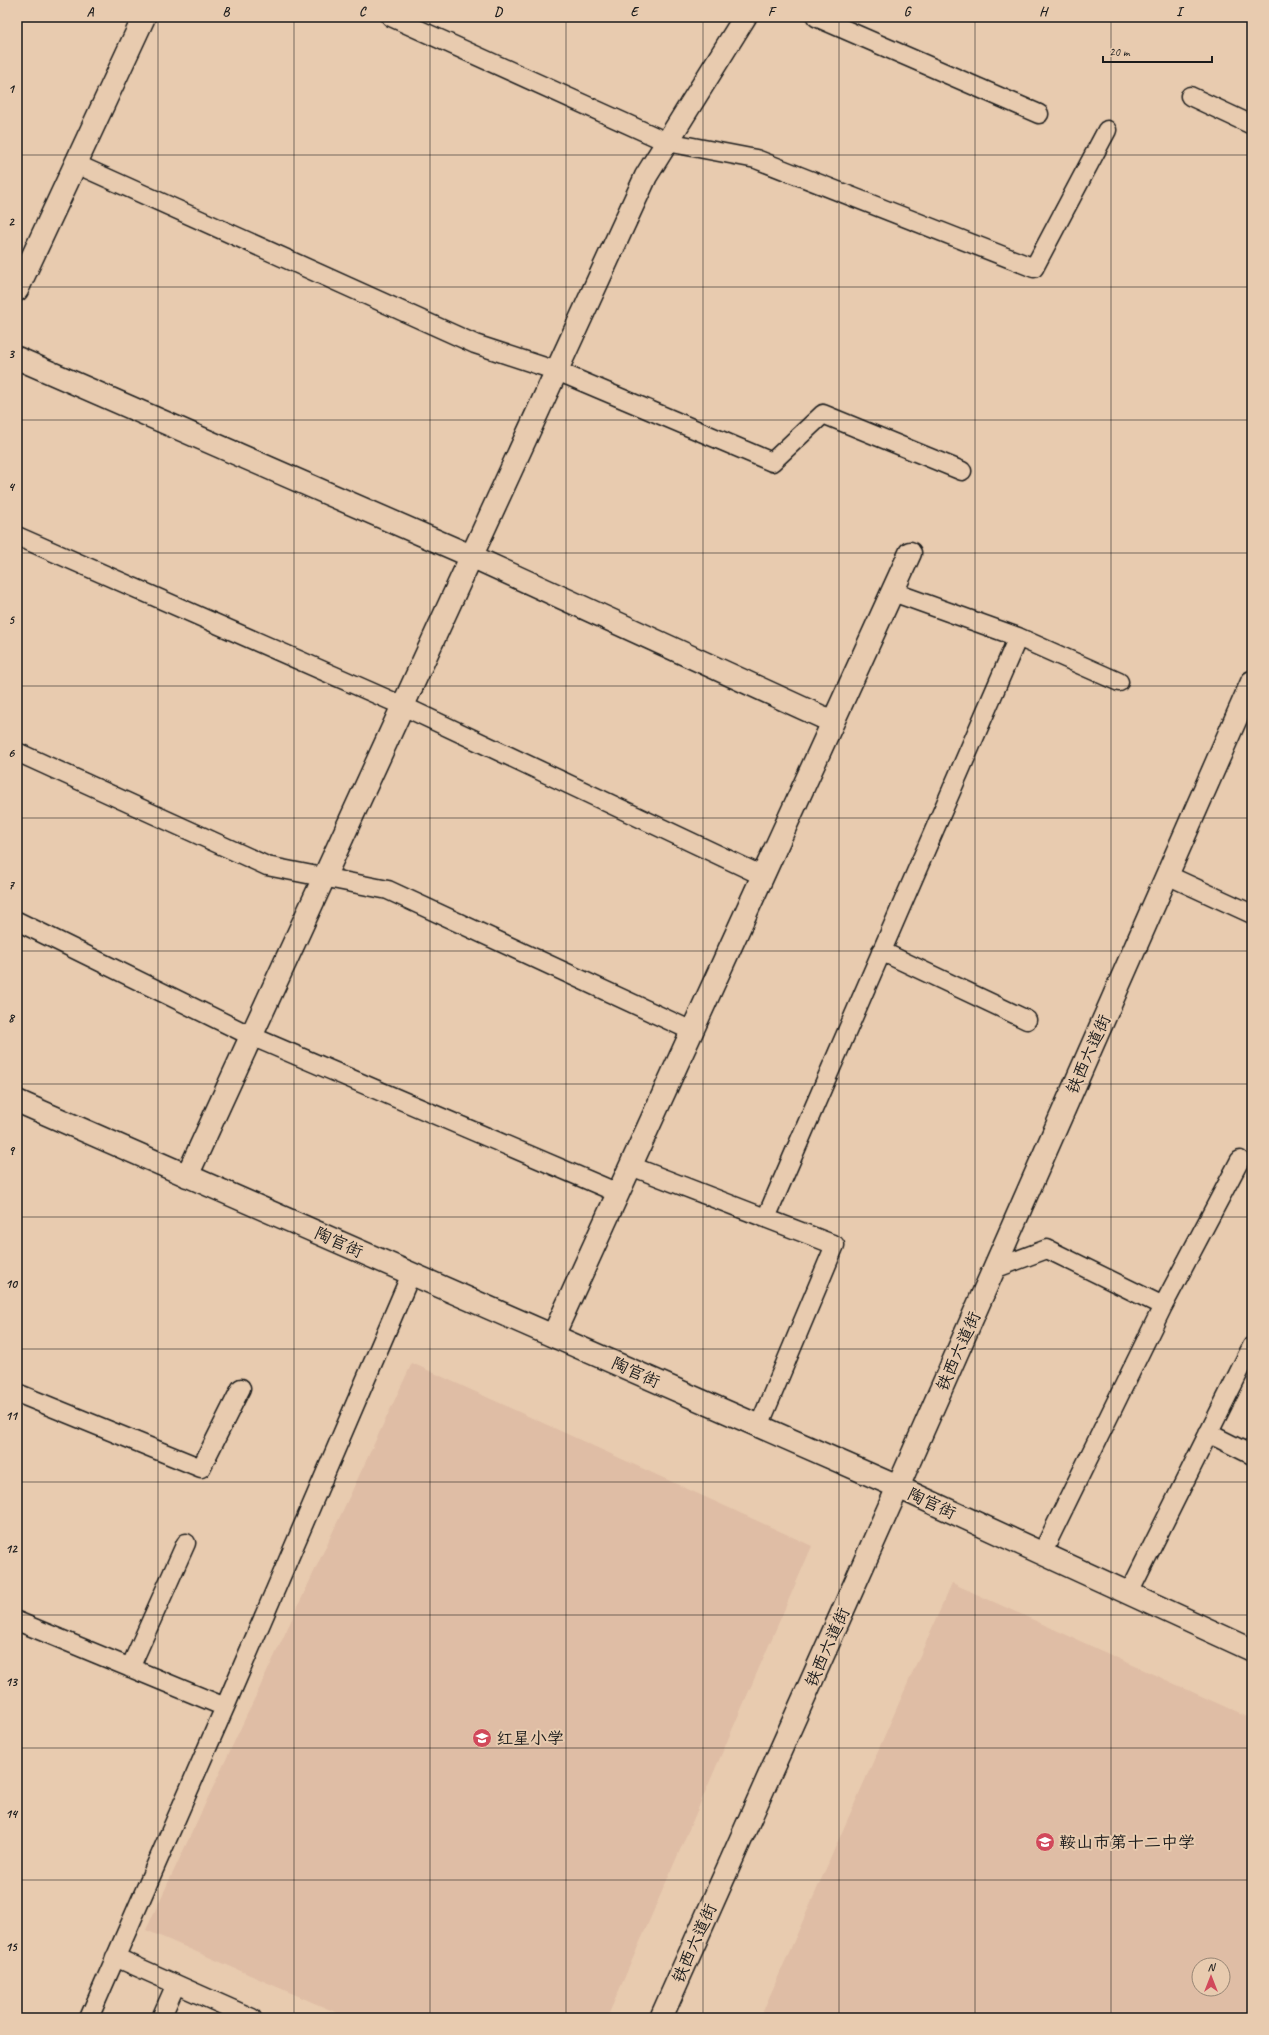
<svg xmlns="http://www.w3.org/2000/svg" width="1269" height="2035" viewBox="0 0 1269 2035" font-family="Caveat,'LXGW WenKai TC',sans-serif">
<style>
.built{fill:#dfbda5;fill-rule:evenodd}
.lines{fill:none;stroke-linecap:round;stroke-linejoin:round}
.lane-casing{stroke:#1c1c1c;stroke-width:21}
.street-casing{stroke:#1c1c1c;stroke-width:25}
.secondary-casing{stroke:#1c1c1c;stroke-width:25}
.lane{stroke:#e8cbaf;stroke-width:18}
.street{stroke:#e8cbaf;stroke-width:22}
.secondary{stroke:#e8cbaf;stroke-width:22}
.grid{fill:none;stroke:#1c1c1c;stroke-width:1;stroke-opacity:0.55}
.labels{text-anchor:middle;stroke-width:4;stroke-linejoin:round;paint-order:stroke}
.street-label{font-size:17px;fill:#1c1c1c;stroke:#e8cbaf}
.poi-label{font-size:17px;fill:#1c1c1c;stroke:#e8cbaf;text-anchor:start}
.neatline{fill:none;stroke:#1c1c1c;stroke-width:1.5}
.grid-label{font-size:13px;text-anchor:middle;font-weight:bold;fill:#1c1c1c}
</style>
<rect width="100%" height="100%" fill="#e8cbaf"/>
<filter id="ink" filterUnits="userSpaceOnUse"><feTurbulence type="fractalNoise" baseFrequency=".025" numOctaves="2"/><feDisplacementMap in="SourceGraphic" scale="8" xChannelSelector="R" yChannelSelector="G"/><feConvolveMatrix kernelMatrix="1 2 1 2 8 2 1 2 1" color-interpolation-filters="sRGB"/></filter>
<g filter="url(#ink)">
<path class="built" d="M412,1363L812,1546L607,2018H349L146,1930Z
M952,1583L1252,1719V2018H760ZM1199,1965H1223V1989H1199Z"/>
<g class="lines">
<g class="lane-casing">
<path id="lane" d="M391,17L667,142L756,159L1034,268L1107,130
M816,17L1039,114
M1190,96L1252,125
M76,164L475,344L557,371L772,462L823,414L962,471
M17,536L403,706L763,876
M893,592L1018,637L1119,682
M17,752L267,866L388,890L692,1031
M1167,875L1252,914
M17,921L251,1036L618,1193
M881,951L1027,1020
M631,1166L835,1245L759,1426
M766,1218L1018,637
M994,1269L1047,1249L1163,1306
M17,1393L201,1468L241,1388
M1208,1433L1252,1455
M1042,1553L1163,1306L1240,1160
M1129,1593L1252,1346
M17,1621L225,1707L89,2018
M130,1668L186,1543
M225,1707L411,1274
M115,1957L252,2018
M161,2018L176,1984"/>
</g>
<g class="street-casing">
<path id="street" d="M17,290L144,17
M17,358L471,556L833,722
M17,1101L898,1487L1252,1650
M187,1176L646,176L745,17
M553,1336L910,553"/>
</g>
<g class="secondary-casing">
<path id="secondary" d="M661,2018L898,1487L1252,682"/>
</g>
<use href="#lane" class="lane"/>
<use href="#street" class="street"/>
<use href="#secondary" class="secondary"/>
</g>
</g>
<path class="grid" d="M158,17V2018M294,17V2018M430,17V2018M566,17V2018M703,17V2018M839,17V2018M975,17V2018M1111,17V2018M17,155H1252M17,287H1252M17,420H1252M17,553H1252M17,686H1252M17,818H1252M17,951H1252M17,1084H1252M17,1217H1252M17,1349H1252M17,1482H1252M17,1615H1252M17,1748H1252M17,1880H1252"/>
<defs>
<g id="school-disc" transform="scale(1)"><circle r="9.5" fill="#d1495b" stroke="#e8cbaf"/><path d="M0-5L7-2L0 1L-7-2ZM-4 1L0 2.5L4 1V4Q0 6-4 4Z" fill="#fff"/></g>
</defs>
<g fill-rule="evenodd">
<use href="#school-disc" x="482" y="1738"/>
<use href="#school-disc" x="1045" y="1842"/>
</g>
<g class="labels">
<g class="street-label">
<text transform="translate(1088 1054) rotate(-66)" y="6">铁西六道街</text>
<text transform="translate(339 1242) rotate(24)" y="6">陶官街</text>
<text transform="translate(958 1351) rotate(-66)" y="6">铁西六道街</text>
<text transform="translate(636 1372) rotate(24)" y="6">陶官街</text>
<text transform="translate(932 1503) rotate(25)" y="6">陶官街</text>
<text transform="translate(827 1647) rotate(-66)" y="6">铁西六道街</text>
<text transform="translate(694 1943) rotate(-66)" y="6">铁西六道街</text>
</g>
<g class="poi-label">
<text x="496" y="1744">红星小学</text>
<text x="1059" y="1848">鞍山市第十二中学</text>
</g>
</g>
<rect width="1269" height="2035" fill="none" stroke="#e8cbaf" stroke-width="44"/>
<g transform="translate(1211 1977)"><circle r="19" fill="#e8cbaf" stroke="#968574"/>
<path d="M0-3L7 15L0 10L-7 15Z" fill="#d1495b"/>
<text y="-6" font-size="11" font-weight="bold" text-anchor="middle" fill="#1c1c1c">N</text>
</g>
<path d="M1103 56v6h109v-6" fill="none" stroke="#1c1c1c" stroke-width="2"/>
<text x="1109" y="56" font-size="12" fill="#1c1c1c" stroke="#e8cbaf" stroke-width="3" paint-order="stroke">20 m</text>
<rect x="22" y="22" width="1225" height="1991" class="neatline"/>
<g class="grid-label">
<text x="90" y="16">A</text>
<text x="226" y="16">B</text>
<text x="362" y="16">C</text>
<text x="498" y="16">D</text>
<text x="634" y="16">E</text>
<text x="771" y="16">F</text>
<text x="907" y="16">G</text>
<text x="1043" y="16">H</text>
<text x="1179" y="16">I</text>
<text x="11" y="93">1</text>
<text x="11" y="226">2</text>
<text x="11" y="358">3</text>
<text x="11" y="491">4</text>
<text x="11" y="624">5</text>
<text x="11" y="757">6</text>
<text x="11" y="889">7</text>
<text x="11" y="1022">8</text>
<text x="11" y="1155">9</text>
<text x="11" y="1288">10</text>
<text x="11" y="1420">11</text>
<text x="11" y="1553">12</text>
<text x="11" y="1686">13</text>
<text x="11" y="1818">14</text>
<text x="11" y="1951">15</text>
</g>
</svg>
